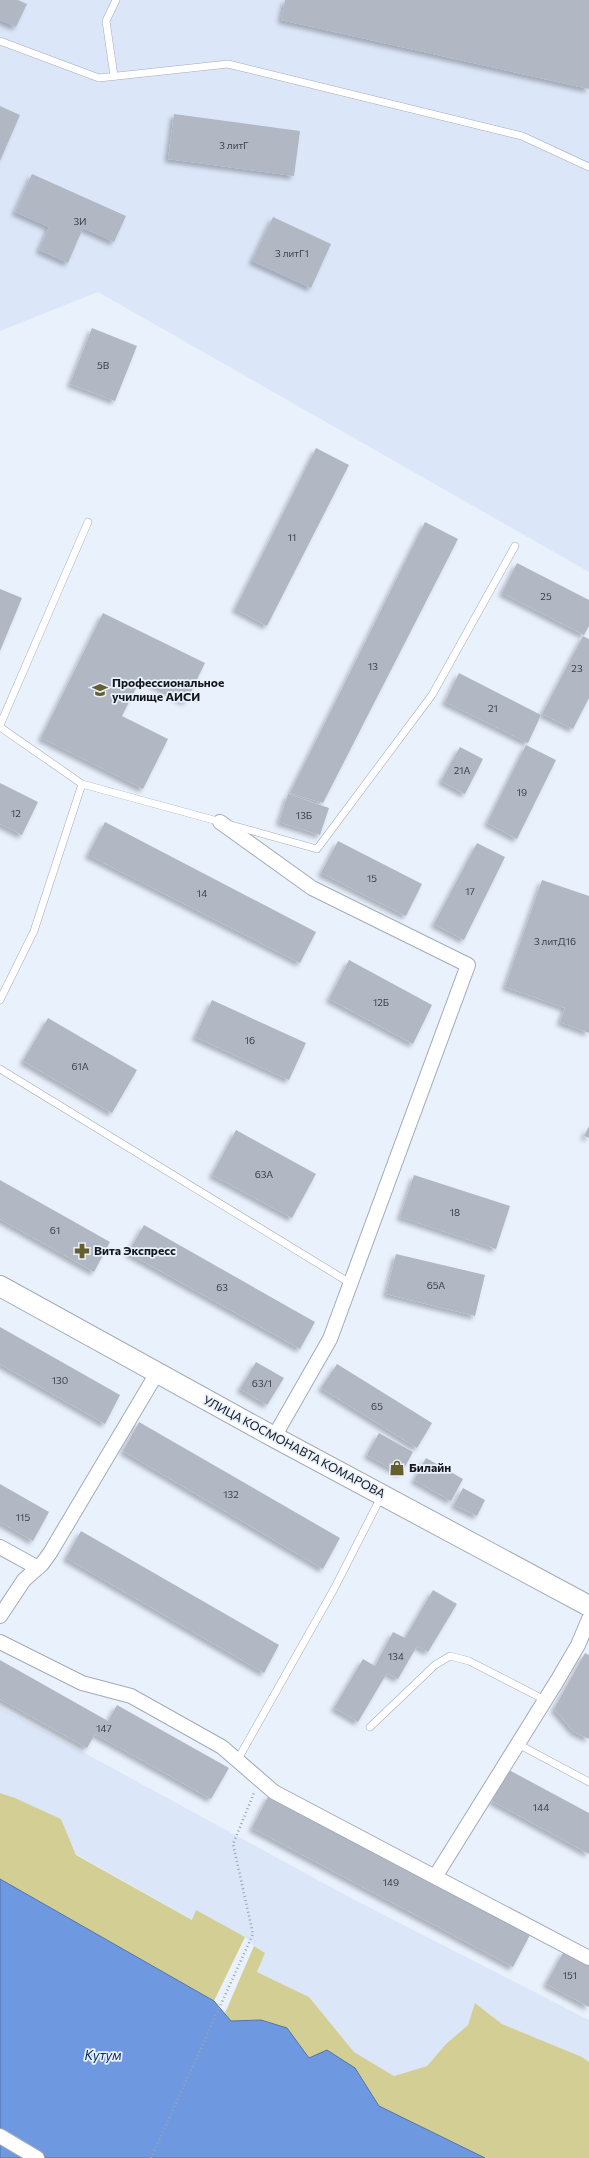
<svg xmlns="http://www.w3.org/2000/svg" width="589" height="2158" viewBox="0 0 589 2158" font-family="Commissioner,sans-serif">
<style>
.built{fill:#dbe6f8}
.green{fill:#d3ce93}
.water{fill:#6e99e1;stroke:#5372a6}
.building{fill:#b1b8c4;filter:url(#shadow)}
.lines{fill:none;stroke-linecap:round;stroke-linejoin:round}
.lane-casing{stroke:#a4abb7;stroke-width:8}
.street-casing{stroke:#a4abb7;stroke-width:16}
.secondary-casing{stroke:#a4abb7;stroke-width:22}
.path{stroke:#9ca1ab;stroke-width:2.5;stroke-dasharray:1 3;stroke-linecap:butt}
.lane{stroke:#fff;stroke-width:7}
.street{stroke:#fff;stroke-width:14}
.secondary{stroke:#fff;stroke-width:20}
.labels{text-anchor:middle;stroke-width:3.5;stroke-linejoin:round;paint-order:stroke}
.number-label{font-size:10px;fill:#3c3f46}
.poi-label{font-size:12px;font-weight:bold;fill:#15171c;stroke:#e9f1fd;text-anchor:start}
.street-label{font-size:12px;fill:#15171c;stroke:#e9f1fd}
.water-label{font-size:13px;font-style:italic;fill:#012665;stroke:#e9f1fd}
</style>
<defs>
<filter id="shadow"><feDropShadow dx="-3.5" dy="3.5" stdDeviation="2" flood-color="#0004"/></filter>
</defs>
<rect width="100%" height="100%" fill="#e9f1fd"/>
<path class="built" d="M0,0H589V572L98,292L0,331Z
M0,1707L349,1897L589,2020V2062L582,2057L502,2024L476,2003L468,2025L446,2044L427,2066L394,2076L354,2052L309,1997L257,1972L265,1953L254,1946L245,1937L196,1911L193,1920L76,1854L61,1819L15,1798L0,1793Z"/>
<path class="green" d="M0,1793L15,1798L61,1819L76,1855L192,1920L196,1910L245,1937L214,2001L0,1879Z
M254,1946L265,1953L257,1972L309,1997L354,2052L394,2076L427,2066L446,2044L468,2025L475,2003L502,2024L582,2057L589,2062V2158H485L379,2106L355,2068L309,2059L287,2028L261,2020L231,2021L225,2013Z"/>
<path class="water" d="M0,1879L214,2001L231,2021L261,2020L287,2028L309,2058L327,2050L355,2068L379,2106L485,2158H0Z"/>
<path class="building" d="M0,0H18L27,4L16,27L0,20Z
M285,0H589V89L281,20Z
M0,106L20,115L0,161Z
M174,114L300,131L294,176L168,159Z
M32,174L126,216L114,242L83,228L68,263L39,250L49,227L15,212Z
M273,217L331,244L311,288L252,261Z
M92,328L137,346L115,401L70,384Z
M316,448L349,465L267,626L235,609Z
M425,522L458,539L323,803L290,793Z
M517,563L589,600V626L584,635L502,593Z
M0,589L22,598L0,651Z
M103,613L205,663L186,702L141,678L122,716L168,739L143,789L41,738Z
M583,636L589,639V698L573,729L542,714Z
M459,673L541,715L528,743L445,702Z
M526,745L556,760L517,839L487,823Z
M460,747L483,759L465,794L441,781Z
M0,783L38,802L22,835L0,824Z
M288,794L329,808L320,835L279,822Z
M105,822L316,932L300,963L88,855Z
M338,841L422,884L406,916L321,873Z
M477,843L505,857L464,940L434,924Z
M542,880L589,896V1033L560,1022L565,1008L505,987Z
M349,960L432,1005L413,1044L329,999Z
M212,1000L306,1043L289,1080L195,1037Z
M48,1018L137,1070L112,1113L23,1061Z
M589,1126V1138L584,1136Z
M236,1130L316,1174L292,1218L212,1175Z
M414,1175L510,1206L496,1249L400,1217Z
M0,1180L110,1242L94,1272L0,1219Z
M144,1225L315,1322L300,1349L128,1253Z
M396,1254L485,1275L475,1316L386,1294Z
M0,1327L120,1395L105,1424L0,1364Z
M256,1362L284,1378L267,1405L240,1389Z
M337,1364L432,1423L417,1448L321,1388Z
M139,1422L340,1538L323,1569L123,1451Z
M379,1433L413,1452L401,1474L367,1455Z
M426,1458L463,1479L451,1501L414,1480Z
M0,1484L49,1512L33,1541L0,1522Z
M463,1488L485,1500L477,1516L454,1505Z
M81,1531L279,1645L264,1673L66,1558Z
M433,1590L457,1604L428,1652L417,1646L398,1679L387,1673L358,1722L334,1708L363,1659L375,1666L393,1632L405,1638Z
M585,1653L589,1655V1739L574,1732L554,1709Z
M0,1660L108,1721L117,1705L229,1768L211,1799L95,1734L87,1748L0,1699Z
M509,1770L589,1813V1854L492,1801Z
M269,1795L530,1935L513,1967L252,1828Z
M564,1951L589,1965V2007L546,1984Z"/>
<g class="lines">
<g class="lane-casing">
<path id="lane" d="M0,41L99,78L228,64L522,136L589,167
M114,76L106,21L116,0
M0,725L88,522
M0,727L82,784
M231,825L317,849L432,695L515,546
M0,1000L34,931L82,784L221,822
M0,1069L350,1283
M370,1727L435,1665L450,1656L469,1661L545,1700
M518,1744L589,1782
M238,1759L334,1589L382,1495"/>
</g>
<g class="street-casing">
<path id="street" d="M220,822L312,888L468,965L330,1339L274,1437
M0,1547L38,1568
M0,1616L24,1580L42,1564L50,1553L157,1373
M589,1619L578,1645L557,1681L435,1877L589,1958
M0,1642L82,1683L131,1696L222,1747L274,1792L435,1877
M0,2136L37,2158"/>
</g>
<g class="secondary-casing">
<path id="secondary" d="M0,1286L274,1437L589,1606"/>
</g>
<path class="path" d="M151,2158L253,1934L233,1844L254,1793"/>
<use href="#lane" class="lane"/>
<use href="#street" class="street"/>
<use href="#secondary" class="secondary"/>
</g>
<defs>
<g id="university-bare" transform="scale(1.2)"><path d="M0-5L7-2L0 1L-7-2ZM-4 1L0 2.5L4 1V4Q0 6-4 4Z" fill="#645f2c" stroke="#e9f1fd" stroke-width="2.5" paint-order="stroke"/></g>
<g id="pharmacy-bare" transform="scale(1.2)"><path d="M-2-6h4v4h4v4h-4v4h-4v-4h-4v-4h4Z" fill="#645f2c" stroke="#e9f1fd" stroke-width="2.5" paint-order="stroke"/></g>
<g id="shop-bare" transform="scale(1.2)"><path d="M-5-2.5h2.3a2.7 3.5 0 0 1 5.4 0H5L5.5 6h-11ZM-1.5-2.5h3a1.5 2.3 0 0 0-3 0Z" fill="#645f2c" stroke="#e9f1fd" stroke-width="2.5" paint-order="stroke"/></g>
</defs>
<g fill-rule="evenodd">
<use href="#university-bare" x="100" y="690"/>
<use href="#pharmacy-bare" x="82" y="1251"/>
<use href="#shop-bare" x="397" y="1468"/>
</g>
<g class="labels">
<g class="number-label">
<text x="234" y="149">3 литГ</text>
<text x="80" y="225">3И</text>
<text x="292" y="257">3 литГ1</text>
<text x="103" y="369">5В</text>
<text x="292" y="541">11</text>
<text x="546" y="600">25</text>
<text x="373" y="670">13</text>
<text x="577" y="672">23</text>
<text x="493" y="712">21</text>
<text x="462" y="774">21А</text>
<text x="522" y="796">19</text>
<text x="16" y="817">12</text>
<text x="304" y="819">13Б</text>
<text x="372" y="882">15</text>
<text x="470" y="895">17</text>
<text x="202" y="897">14</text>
<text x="555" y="945">3 литД16</text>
<text x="381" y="1006">12Б</text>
<text x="250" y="1044">16</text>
<text x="80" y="1070">61А</text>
<text x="264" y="1178">63А</text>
<text x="455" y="1216">18</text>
<text x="55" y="1234">61</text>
<text x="436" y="1289">65А</text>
<text x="222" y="1291">63</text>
<text x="60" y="1384">130</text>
<text x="262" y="1387">63/1</text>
<text x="377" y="1410">65</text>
<text x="231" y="1498">132</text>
<text x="23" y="1521">115</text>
<text x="396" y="1660">134</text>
<text x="104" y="1732">147</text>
<text x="541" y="1811">144</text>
<text x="391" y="1886">149</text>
<text x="570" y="1979">151</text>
</g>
<g class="poi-label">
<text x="112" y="687">Профессиональное<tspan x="112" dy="14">училище АИСИ</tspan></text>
<text x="94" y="1255">Вита Экспресс</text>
<text x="409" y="1472">Билайн</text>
</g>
<g class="street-label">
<text transform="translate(294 1447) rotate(28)" y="4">УЛИЦА КОСМОНАВТА КОМАРОВА</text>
</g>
<g class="water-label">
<text x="103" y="2060">Кутум</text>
</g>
</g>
</svg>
